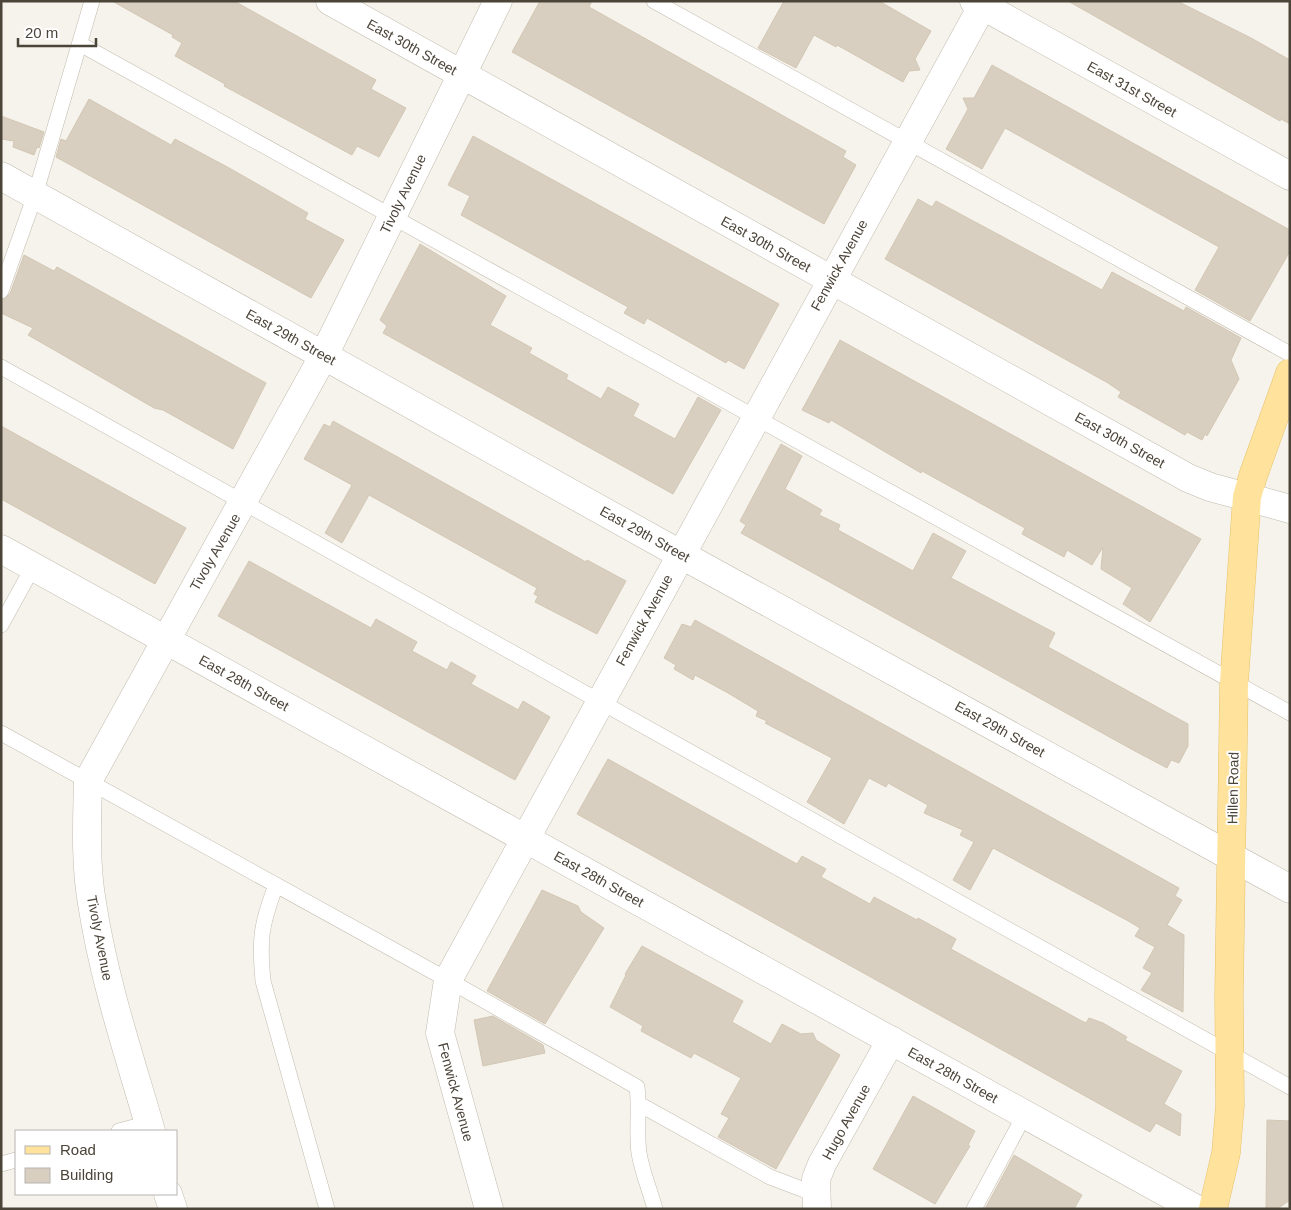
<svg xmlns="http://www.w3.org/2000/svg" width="1291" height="1210" viewBox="0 0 1291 1210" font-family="Helvetica,sans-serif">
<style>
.building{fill:#d8cfc1;stroke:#d3c7b4}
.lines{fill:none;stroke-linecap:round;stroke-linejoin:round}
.service-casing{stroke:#c2bbae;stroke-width:16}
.minor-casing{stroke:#c2bbae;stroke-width:29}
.tertiary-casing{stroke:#c2bbae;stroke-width:29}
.primary-casing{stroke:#e6c16a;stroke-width:29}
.service{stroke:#fff;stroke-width:15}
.minor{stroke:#fff;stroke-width:28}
.tertiary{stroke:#fff;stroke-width:28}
.primary{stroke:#ffe39c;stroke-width:28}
.labels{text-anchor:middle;stroke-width:4;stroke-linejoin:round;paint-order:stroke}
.street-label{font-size:14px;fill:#4b4439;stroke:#fff}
</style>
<rect width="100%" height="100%" fill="#f6f3ec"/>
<path class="building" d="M112,1H234L376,80L371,89L406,108L379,157L357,146L352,155L224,86L225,84L175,56L182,43L172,37L173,35Z
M540,1H592L589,7L846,151L843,157L856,165L824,224L512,52Z
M784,1H879L931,31L915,59L920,70L909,71L903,82L837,45L836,47L814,35L796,68L758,48Z
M1068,1H1177L1251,38L1290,60V124L1281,119L1280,121Z
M992,65L1290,230V251L1250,321L1195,290L1219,247L1005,128L982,169L946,149L968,109L963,98H974Z
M89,99L171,145L175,139L231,169L308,213L305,219L344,240L311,298L56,157L61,139L66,141Z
M1,116L44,132L39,148L37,147L34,155L13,147L14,141L1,139Z
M473,136L779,304L744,369L728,360L726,363L647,318L644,324L624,313L628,307L461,215L470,196L448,185Z
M918,199L932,207L936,201L1102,290L1112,272L1184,311L1186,307L1241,338L1231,360L1239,379L1207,436L1205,434L1202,440L1187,432L1185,435L1118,397L1121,392L1108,383L885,259Z
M420,244L506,296L490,325L532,348L529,353L568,375L566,379L601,399L608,387L639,404L633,416L675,439L698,397L721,410L673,494L383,333L387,326L380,320Z
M24,255L54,271L57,267L266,383L233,449L163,410L154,408L56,351L28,335L33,328L1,313V300L10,294Z
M840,340L1201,539L1150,622L1123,604L1132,588L1101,569L1103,547L1092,565L1067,550L1064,557L1022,534L1025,528L922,471L921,473L831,420L829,423L802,410Z
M333,421L586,562L587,560L626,581L597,634L535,602L538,596L534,594L537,588L369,495L342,543L325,533L352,485L304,459L324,424L330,427Z
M1,426L186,528L155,584L1,499Z
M781,444L802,456L785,489L822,510L819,515L840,525L838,530L913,571L933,533L966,551L951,578L1055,633L1048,647L1188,724V746L1179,763L1171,760L1167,768L1133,750L741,533L746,525L740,521Z
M249,561L371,628L376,619L417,642L412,651L447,670L451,662L476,676L471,684L515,708L518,710L523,701L550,717L515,780L218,616Z
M695,620L1179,888L1175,896L1182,900L1167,925L1184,935L1183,1012L1141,990L1152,973L1143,968L1155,947L1135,936L1140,928L1130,922L993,848L970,890L953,880L974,842L960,835L963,830L924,813L928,805L888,783L886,787L869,778L844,824L807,802L832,758L765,723L767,721L756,716L758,711L728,693L695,675L693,680L674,669L676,665L664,658L682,624L691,627Z
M608,759L797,864L802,856L826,869L821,877L870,904L874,897L917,920L918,918L956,939L951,949L1080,1020L1086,1023L1089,1018L1103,1023L1127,1037L1125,1040L1182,1071L1164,1104L1181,1114L1180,1136L1156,1123L1150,1132L577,814Z
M542,890L578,906L581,912L604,928L545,1024L487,991Z
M642,946L743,1001L732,1022L771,1044L782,1024L801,1034L813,1033L816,1040L840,1055L776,1169L718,1137L729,1118L721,1114L741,1078L694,1053L691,1058L641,1031L643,1026L610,1007L626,975L625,974Z
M493,1016L543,1045L545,1053L483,1066L474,1020Z
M913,1096L975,1131L968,1145L970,1146L935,1204L873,1169Z
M1267,1120L1290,1121V1200L1277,1209H1266Z
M1014,1155L1082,1195L1074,1209H985Z"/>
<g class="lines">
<g class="service-casing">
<path id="service" d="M654,1L1290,354
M80,44L1290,713
M1,291L35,195L92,1
M1,367L1290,1087
M1,625L33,567
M1,733L448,980L637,1087C640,1109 636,1131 639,1153C642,1172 650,1190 655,1209
M276,885C261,925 259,939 263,981L327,1209
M639,1104L770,1177L815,1194
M119,1131L149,1123
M1,1164L16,1160
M974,1209L1025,1114"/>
</g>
<g class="minor-casing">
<path id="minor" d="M330,1L1188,478L1210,487L1290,509
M974,1L1290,176
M1,176L680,554L1290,889
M1,549L1196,1209
M489,1209L440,1033L448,980L985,1
M817,1209L816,1179L822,1164L891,1040"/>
</g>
<g class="tertiary-casing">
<path id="tertiary" d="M151,1131C129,1055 104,981 92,903C85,863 87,821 88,781L324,355L498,1
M168,1194L173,1209"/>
</g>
<g class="primary-casing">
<path id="primary" d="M1213,1209L1226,1153L1230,1105L1229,996L1234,683L1247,497L1253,476L1290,373"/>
</g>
<use href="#service" class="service"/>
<use href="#minor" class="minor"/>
<use href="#tertiary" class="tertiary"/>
<use href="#primary" class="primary"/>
</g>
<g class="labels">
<g class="street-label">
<text transform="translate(412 47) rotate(29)" y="5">East 30th Street</text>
<text transform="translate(1132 89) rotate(29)" y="5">East 31st Street</text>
<text transform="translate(403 194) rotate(-64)" y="5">Tivoly Avenue</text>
<text transform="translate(766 244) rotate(29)" y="5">East 30th Street</text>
<text transform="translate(839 265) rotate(-61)" y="5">Fenwick Avenue</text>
<text transform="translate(291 337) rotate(29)" y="5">East 29th Street</text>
<text transform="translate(1120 440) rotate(29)" y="5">East 30th Street</text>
<text transform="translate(645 534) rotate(29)" y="5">East 29th Street</text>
<text transform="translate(215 552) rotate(-60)" y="5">Tivoly Avenue</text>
<text transform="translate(644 620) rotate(-61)" y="5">Fenwick Avenue</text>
<text transform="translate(244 683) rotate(29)" y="5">East 28th Street</text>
<text transform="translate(1000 729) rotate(29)" y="5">East 29th Street</text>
<text transform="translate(1233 788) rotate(-89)" y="5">Hillen Road</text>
<text transform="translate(599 879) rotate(29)" y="5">East 28th Street</text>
<text transform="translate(100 938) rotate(79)" y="5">Tivoly Avenue</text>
<text transform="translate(953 1075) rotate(29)" y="5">East 28th Street</text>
<text transform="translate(456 1092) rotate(75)" y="5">Fenwick Avenue</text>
<text transform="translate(846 1122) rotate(-61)" y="5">Hugo Avenue</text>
</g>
</g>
<rect width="1291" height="1210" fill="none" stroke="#4b4439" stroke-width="5"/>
<rect x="15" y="1130" width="162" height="65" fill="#ffffff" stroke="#b7b4b0"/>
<rect x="25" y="1146" width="25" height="8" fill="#ffe39c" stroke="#b7b4b0"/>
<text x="60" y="1155" font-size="15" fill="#4b4439">Road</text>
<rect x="25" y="1168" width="25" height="15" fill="#d8cfc1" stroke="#b7b4b0"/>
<text x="60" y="1180" font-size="15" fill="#4b4439">Building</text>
<path d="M18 38v8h78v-8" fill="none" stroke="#4b4439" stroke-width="2.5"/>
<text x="25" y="38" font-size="15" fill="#4b4439" stroke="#ffffff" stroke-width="4" paint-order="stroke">20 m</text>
</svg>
